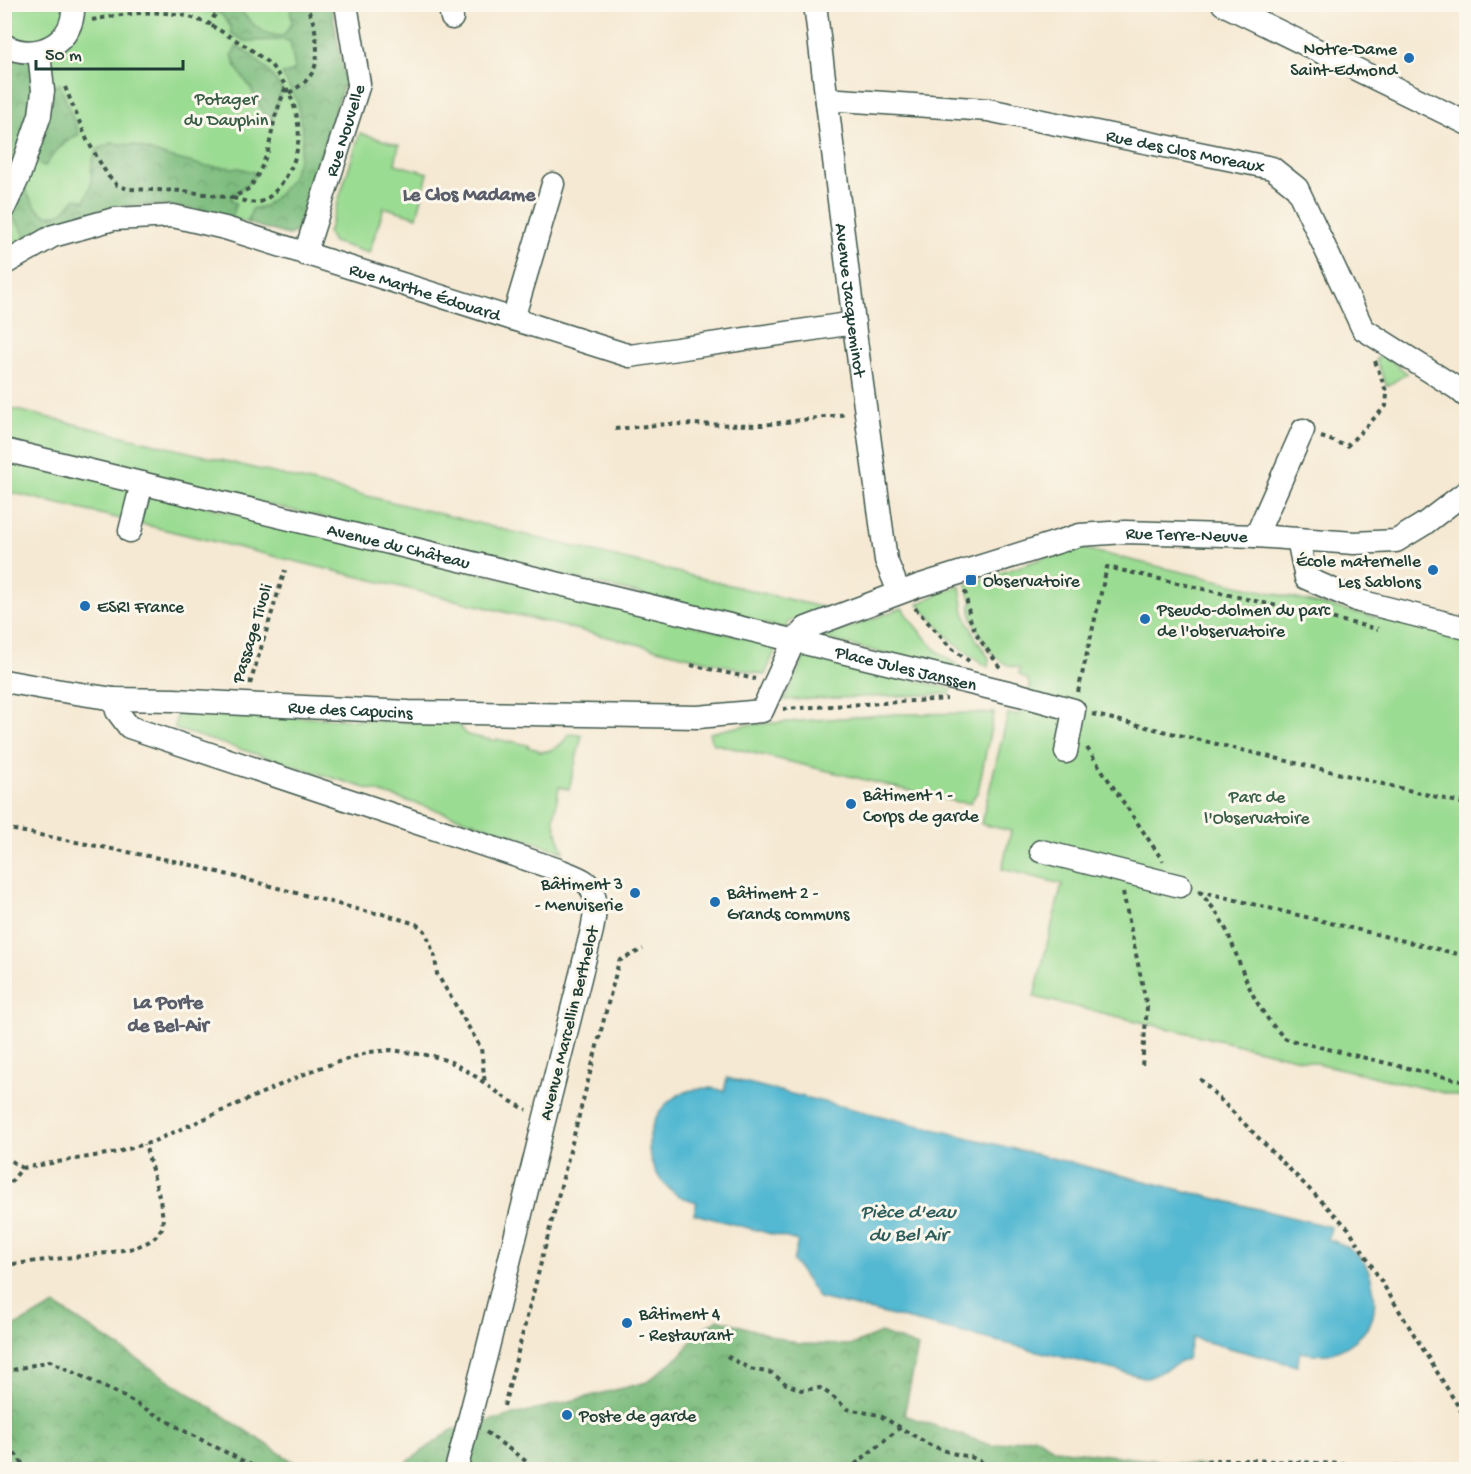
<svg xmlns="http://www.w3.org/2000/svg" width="1471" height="1474" viewBox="0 0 1471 1474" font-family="'Gochi Hand',sans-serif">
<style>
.green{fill:#9bdc93;stroke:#5d8c64;stroke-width:1.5}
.forest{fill:url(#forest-crowns);stroke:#4e7c58;stroke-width:1.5}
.water{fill:#52b8d1;stroke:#387a82;stroke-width:1.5}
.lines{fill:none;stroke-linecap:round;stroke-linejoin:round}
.minor-casing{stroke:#3f574c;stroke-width:25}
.path{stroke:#3f574c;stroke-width:4;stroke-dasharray:4.5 4.5;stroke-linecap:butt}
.minor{stroke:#fff;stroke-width:22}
.poi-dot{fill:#1f6fb2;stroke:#fbf7ec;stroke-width:2}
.labels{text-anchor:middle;stroke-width:6;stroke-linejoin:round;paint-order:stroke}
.poi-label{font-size:18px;fill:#1f3d34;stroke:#fbf7ec;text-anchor:start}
.park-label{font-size:18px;fill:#385d47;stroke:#fbf7ec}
.street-label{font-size:18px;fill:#1f3d34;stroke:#fbf7ec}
.neighbourhood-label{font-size:20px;font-weight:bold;fill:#5a5e6b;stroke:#fbf7ec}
.water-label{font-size:20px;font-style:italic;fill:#2c5c5b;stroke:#fbf7ec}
</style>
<defs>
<pattern id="forest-crowns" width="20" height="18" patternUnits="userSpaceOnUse" patternTransform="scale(1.5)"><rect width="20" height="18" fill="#7cbc7d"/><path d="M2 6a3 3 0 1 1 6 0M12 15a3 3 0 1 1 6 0" fill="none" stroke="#659a67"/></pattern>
</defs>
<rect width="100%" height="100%" fill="#fbf7ec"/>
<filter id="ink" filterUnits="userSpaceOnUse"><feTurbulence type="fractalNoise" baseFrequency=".0167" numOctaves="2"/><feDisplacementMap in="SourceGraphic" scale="12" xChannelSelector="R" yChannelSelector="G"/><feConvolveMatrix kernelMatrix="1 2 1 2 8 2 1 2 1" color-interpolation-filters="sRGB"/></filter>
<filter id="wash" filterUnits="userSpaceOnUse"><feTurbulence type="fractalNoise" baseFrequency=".008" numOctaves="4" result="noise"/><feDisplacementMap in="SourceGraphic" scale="24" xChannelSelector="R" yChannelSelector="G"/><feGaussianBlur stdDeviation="1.35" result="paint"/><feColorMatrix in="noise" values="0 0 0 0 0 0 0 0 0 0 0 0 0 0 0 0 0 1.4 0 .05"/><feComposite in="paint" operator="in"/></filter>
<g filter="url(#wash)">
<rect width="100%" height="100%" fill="#f5e9d3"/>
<path class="green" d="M4,5H331L345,81L296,232L288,235C260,227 232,217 204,210C132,193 68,216 5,248Z
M360,133L399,145L395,164L428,173L417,217L384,207L369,253L333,242L328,233Z
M1382,354L1407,373L1389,385H1386L1376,359Z
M5,407L758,592L825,608L788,622L785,629L5,441Z
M5,457L777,646L765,675L5,491Z
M1075,547L1353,612L1466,636V1098L1034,997L1062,884L1002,869L1011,831L981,824L1008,714L1017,715L1026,708L1029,709L1030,688L1028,680L1019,674L1020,668C1012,667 1004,664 998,659C986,650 968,619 971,604L974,602L970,597L966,585Z
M960,586L964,612L976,639L989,658L988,667L966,652L949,638L918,604L938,594Z
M902,608L915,626L936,650L959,667L956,671L821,638Z
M806,654L952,689L950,694L784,700Z
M176,712L458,724L467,735L496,741L497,739L509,742L510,741L528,745V747L539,750V752C552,752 562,746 569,734L582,735L569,789L559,787L554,819L559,839L564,852L427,807L175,729Z
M994,713L978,791L970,803L957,802L712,743L709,733L746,725L897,714Z"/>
<path class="forest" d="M164,5H245L241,11C254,26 262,35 283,36L292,23L290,7L299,8L304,5H331L345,81L296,232L288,235L247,223L252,209L265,206L280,193L291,179L299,158L303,134L297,101L282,74L292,72L295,68L290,41L281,40L244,41L231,33V27L221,14L212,11L164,9Z
M237,46C258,58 268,70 282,89L272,121L263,112L250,87L237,69L232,55Z
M5,54L32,60L36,106L15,165L5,167Z
M60,84L79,134C61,144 57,149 45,166L32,161L46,89Z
M112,143L133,145L169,157L204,166L239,168L257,173L247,185L232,195L231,201L236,203L232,219C152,195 100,203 26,237L17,222L7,214L23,185C30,199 41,225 62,212C67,209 72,202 76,198L85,201L91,185L92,162L98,149Z
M55,1305L304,1469H5V1331Z
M718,1319L799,1344L852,1345L881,1333L918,1347L904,1415L993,1446L1034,1436L1055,1449L1218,1468V1469L396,1470L452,1430L647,1382L681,1355L698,1332Z"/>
<path class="water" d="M727,1078L1331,1227L1328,1239C1337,1242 1346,1245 1353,1251C1365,1260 1371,1273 1373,1288C1375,1296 1375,1307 1373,1316C1368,1334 1346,1350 1328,1354C1318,1355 1310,1354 1300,1352L1297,1366L1192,1338L1187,1359L1148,1378L819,1298L793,1261L798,1241L694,1214L697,1202C690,1200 682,1198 676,1194C626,1160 650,1086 710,1088C715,1088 719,1090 724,1091Z"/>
</g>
<g filter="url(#ink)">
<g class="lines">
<g class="minor-casing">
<g id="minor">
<path d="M449,4L452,18"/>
<path id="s1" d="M815,4L856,340L886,560L899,592"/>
<path d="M1223,4L1466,123"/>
<path d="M4,45C36,63 76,43 73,4"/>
<path id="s2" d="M827,101L840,100L988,110L1272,168L1297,188L1363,329L1458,389L1466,396"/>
<path d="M4,208L19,176L40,115L43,91L39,52"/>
<path id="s3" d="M305,254L359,84L346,4"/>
<path id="s4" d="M4,264L53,236L114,219L173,216L225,228L630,356L854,323"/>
<path d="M513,319L553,184"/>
<path id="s5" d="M4,450L1020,695L1074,710L1066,752"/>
<path d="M130,531L142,483"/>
<path d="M1256,536L1303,430"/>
<path d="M1298,539L1306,578L1359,601L1466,628"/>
<path id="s6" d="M4,681L49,689L114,699L174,700L244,704L409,712L698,717L762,711L794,641L806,628L918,586L1080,535L1125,532L1256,536L1354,543L1396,541L1424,524L1466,492"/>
<path d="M114,699L117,711L129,727L562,871C569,874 578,877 584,881C600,892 595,914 592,930L545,1117L486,1355L456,1470"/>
<path d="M1041,851L1180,886"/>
</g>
</g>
<path class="path" d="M92,20C123,14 155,9 186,16C194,18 201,21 209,24L222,4
M65,87L87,140L108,176L117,185L128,189L184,191L232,198L250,188L260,171L268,151L275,117L286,86L271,65L249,48L209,24
M289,93C316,77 319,66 316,36C314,23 312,15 304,4
M233,198C241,200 251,204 260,202C267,200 274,193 278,188C304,156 304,122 286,87
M615,429L667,424L763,425L847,414
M1321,437L1347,446L1386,406L1387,394L1375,361
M965,591L970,619L978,637L1002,670
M915,608L951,648L969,661
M691,665L755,679
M250,684L285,570
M1078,692L1107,567L1378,629
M783,709L947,699
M1092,714L1466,804
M1087,748L1163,861
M4,828L184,863L368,912L383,914L416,924L425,931L435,957L437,974L481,1048L485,1084
M1199,891L1466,956
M1199,891C1206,900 1214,908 1219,917C1231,935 1236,957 1245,977C1254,1000 1268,1023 1286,1039L1466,1082
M1123,892L1147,1007L1142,1066
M1200,1079L1349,1229L1466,1419
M4,1156L22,1168L4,1191
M22,1168L118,1152L152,1142L316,1069L370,1052L391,1050L433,1056L451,1062L472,1074L507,1099L527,1110
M4,1265L107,1253L134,1248L148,1242L155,1237L162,1228L163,1218L160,1200L145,1144
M727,1356L750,1369L772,1373L786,1384L801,1390L820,1388L831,1395L847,1409L879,1415L930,1445L951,1453L971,1457L999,1470
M4,1372L50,1361L119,1394L190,1434L261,1470
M504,1406L619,961L643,949
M486,1432L538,1470
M4,1438L27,1470
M848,1470L901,1427
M1144,1470L1213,1460H1250L1411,1467"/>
<use href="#minor" class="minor"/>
</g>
</g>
<g class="poi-dot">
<circle cx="1409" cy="58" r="6"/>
<circle cx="1433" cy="570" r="6"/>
<rect x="965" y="574" width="12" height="12" rx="3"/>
<circle cx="85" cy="606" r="6"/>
<circle cx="1145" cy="619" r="6"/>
<circle cx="851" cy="804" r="6"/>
<circle cx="635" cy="893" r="6"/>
<circle cx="715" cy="902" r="6"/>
<circle cx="627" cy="1323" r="6"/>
<circle cx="567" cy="1415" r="6"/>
</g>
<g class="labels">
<g class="poi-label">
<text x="1397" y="54" text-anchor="end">Notre-Dame<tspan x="1397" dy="21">Saint-Edmond</tspan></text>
<text x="1421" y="566" text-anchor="end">École maternelle<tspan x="1421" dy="21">Les Sablons</tspan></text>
<text x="983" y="586">Observatoire</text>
<text x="97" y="612">ESRI France</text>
<text x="1157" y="615">Pseudo-dolmen du parc<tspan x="1157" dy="21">de l'observatoire</tspan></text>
<text x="863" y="800">Bâtiment 1 -<tspan x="863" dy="21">Corps de garde</tspan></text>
<text x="623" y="889" text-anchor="end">Bâtiment 3<tspan x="623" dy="21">- Menuiserie</tspan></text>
<text x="727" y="898">Bâtiment 2 -<tspan x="727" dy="21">Grands communs</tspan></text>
<text x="639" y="1319">Bâtiment 4<tspan x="639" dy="21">- Restaurant</tspan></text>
<text x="579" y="1421">Poste de garde</text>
</g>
<g class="park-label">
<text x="226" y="104">Potager<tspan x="226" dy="21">du Dauphin</tspan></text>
<text x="1257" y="802">Parc de<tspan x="1257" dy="21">l'Observatoire</tspan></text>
</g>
<g class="street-label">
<text dy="6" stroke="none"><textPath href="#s3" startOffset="130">Rue Nouvelle</textPath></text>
<text dy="6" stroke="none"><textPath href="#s2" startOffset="363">Rue des Clos Moreaux</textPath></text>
<text dy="6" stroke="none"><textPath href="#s4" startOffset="442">Rue Marthe Édouard</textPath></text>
<text dy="6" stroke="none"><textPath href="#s1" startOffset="298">Avenue Jacqueminot</textPath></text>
<text dy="6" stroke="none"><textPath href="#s6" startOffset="1251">Rue Terre-Neuve</textPath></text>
<text dy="6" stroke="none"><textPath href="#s5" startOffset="406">Avenue du Château</textPath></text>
<text transform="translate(251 633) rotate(-73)" y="6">Passage Tivoli</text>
<text dy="6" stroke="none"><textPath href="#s5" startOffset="928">Place Jules Janssen</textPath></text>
<text dy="6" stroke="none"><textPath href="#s6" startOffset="348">Rue des Capucins</textPath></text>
<text transform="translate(568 1023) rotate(-76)" y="6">Avenue Marcellin Berthelot</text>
</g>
<g class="neighbourhood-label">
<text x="469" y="200">Le Clos Madame</text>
<text x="168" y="1008">La Porte<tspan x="168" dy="23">de Bel-Air</tspan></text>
</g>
<g class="water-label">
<text x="908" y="1217">Pièce d'eau<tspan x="908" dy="23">du Bel Air</tspan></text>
</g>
</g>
<rect width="1471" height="1474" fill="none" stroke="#fbf7ec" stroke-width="24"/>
<path d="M36 60v9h147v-9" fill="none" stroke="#1f3d34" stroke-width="3"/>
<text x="45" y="60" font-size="18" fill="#1f3d34" stroke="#fbf7ec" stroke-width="4.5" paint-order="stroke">50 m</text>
</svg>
